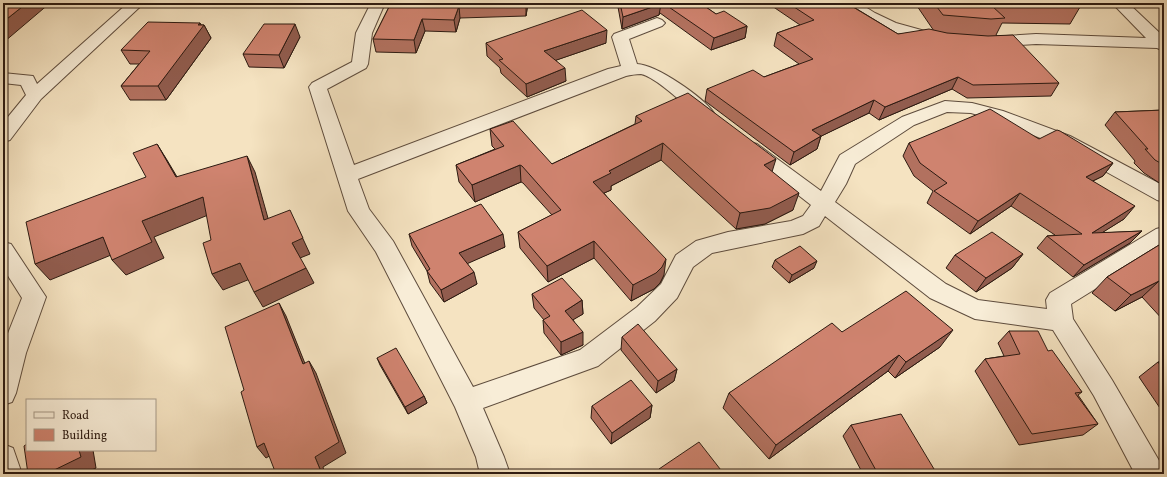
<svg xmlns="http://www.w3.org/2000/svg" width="1167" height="477" viewBox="0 0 1167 477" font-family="Vollkorn,serif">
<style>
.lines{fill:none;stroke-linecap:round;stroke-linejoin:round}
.street-casing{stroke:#5e4c3d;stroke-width:2}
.secondary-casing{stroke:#2c1a11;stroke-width:2}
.street{fill:#f8edd7;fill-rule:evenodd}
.secondary{fill:#f8edd7;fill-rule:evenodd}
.wall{fill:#b2715f;stroke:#2c1a11}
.shaded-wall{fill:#915c4e;stroke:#2c1a11}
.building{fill:#cf836f;stroke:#2c1a11}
</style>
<rect width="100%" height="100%" fill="#f5e3c1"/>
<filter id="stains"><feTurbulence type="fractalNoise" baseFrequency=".005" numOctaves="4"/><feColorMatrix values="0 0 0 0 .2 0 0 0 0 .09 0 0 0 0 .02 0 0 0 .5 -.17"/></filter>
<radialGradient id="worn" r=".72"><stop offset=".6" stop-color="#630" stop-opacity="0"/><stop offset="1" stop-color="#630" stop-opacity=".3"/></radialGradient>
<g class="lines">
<g class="street-casing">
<path id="street" d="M128,3H144L41,99L10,140L3,142V123L26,95L21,85L3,83V73L33,76L37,84Z
M371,3H385L372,33L368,64L366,68L327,89L354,165L608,69L621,66L612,37L614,34L657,18L662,20L665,23L662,26L629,39L637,64C657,65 703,97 714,113L711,117L705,119L699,117C686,106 656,77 641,74C636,74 630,75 626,76L358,179L369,209L393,241L473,387L580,350L637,307L661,284L676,255L696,241L728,232L791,221L803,216L811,205L743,152L740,148L743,144L750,142L757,144L821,191L840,155L902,117L945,101L972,103L1003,111L1070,136L1164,186V202L1157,200L1056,144L991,119L971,113L947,112L914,125L855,164L846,184L835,202L946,284L978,300L1047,309L1046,300L1050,293L1156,229L1164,227V246L1071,304L1073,319L1112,380L1161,464L1164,474H1135L1094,396L1053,330L975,319L930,298L825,216L819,226L803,234L712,253L693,267L677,298L655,321L598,366L483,408L504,457L510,474H480L476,457L455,407L376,252L348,211L309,87L312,83L352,62L356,33Z
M842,3H859L875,13L896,23L943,36L945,39L943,42L937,44C911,38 857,26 842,3Z
M1112,3H1128L1164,37V51L1157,48L1036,44L990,47L984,45L982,42L984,39L990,37L1036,34L1146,38Z
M3,242L11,244L46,297L26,353L16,393L12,402L3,405V346L22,298L3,268Z
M3,444L13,448L22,474H3Z"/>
</g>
<g class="secondary-casing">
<path id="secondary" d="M1164,38V48L1155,46L1153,43L1155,40Z"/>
</g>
<use href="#street" class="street"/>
<use href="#secondary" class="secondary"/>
</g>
<path class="wall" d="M391,3H528L526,16L460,18L456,32L425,31L416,53L376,52L373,39Z
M618,3H700L716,14L747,26L745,38L711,50L660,13L659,15L622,29L618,7Z
M773,3H853L852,6L898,34L934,31L915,3H1076L1080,7L1070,24L1002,23L996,35L1059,83L1051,96L967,98L952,89L879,120L869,113L821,136L817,149L790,165L705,101L707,89L764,77L799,64L774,46L777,33L800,25L772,6Z
M200,23L201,25H204L211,38L166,100H130L121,86L139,64H130L121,50Z
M300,37L284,68L249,67L243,54Z
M486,43H606L556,60L566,81L527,97L501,73L500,68L487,56Z
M1164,110V186L1144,173L1134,163L1135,161L1105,125L1115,112Z
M636,116L772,172L793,210L765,224L736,229L661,160L611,186V190L604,193L664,275L660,283L654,289L631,301L594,258L548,282L520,248L518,232L552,215L523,183L521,182L475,202L459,182L456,165L495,149L492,146L490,129L552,164L635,124Z
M1039,139L1113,163L1103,176L1093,181L1124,219L1101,233L1142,231L1130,243L1073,277L1037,248L1047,236L1055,235L1011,206L970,234L927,203L933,191L914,176L903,156L909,143Z
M409,234L505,247L467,263L477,284L444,302L430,283L427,271L412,246Z
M1164,242V321L1142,297L1115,311L1092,293L1107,277Z
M1023,254L1012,268L976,292L946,268L955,255Z
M775,260L814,268L789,283L772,267Z
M532,294L582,300L583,314L573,319L583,345L561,355L544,333L543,320H544L534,308Z
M1009,331L1048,351L1082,392L1078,395L1098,424L1083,435L1019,445L975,371L985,359L1004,356L998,343Z
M842,332L940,347L895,378L888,371L769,459L723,408L729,393Z
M622,337L677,369L674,381L656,393L621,350Z
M377,358L424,396L427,403L408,414L380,365Z
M1158,362H1164V414L1139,377Z
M652,405L650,418L611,444L591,418L592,406Z
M851,425L937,474H863L843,436Z
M659,469L724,474H658Z"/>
<path class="shaded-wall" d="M27,3H50L4,42L3,41V22Z
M526,3H528L526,16Z
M850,3H853L850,14L848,4Z
M661,4L659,15L622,29L623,17Z
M459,6L460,18L456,32L454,20Z
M422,19L425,31L416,53L414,40Z
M200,23L202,27L204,25L211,38L166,100L158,86Z
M295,24L300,37L284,68L279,55Z
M747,26L745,38L711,50L714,38Z
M607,30L606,43L545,64L544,51Z
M565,68L566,81L527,97L526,84Z
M958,77L952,89L879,120L885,107Z
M874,100L869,113L807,143L812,130Z
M821,136L817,149L790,165L794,152Z
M663,143L661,160L611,186V190L593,198V182L609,171Z
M157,144L167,160L186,192L176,177Z
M247,156L255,172L273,236L264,220Z
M776,159L771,175L764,165Z
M1113,163L1103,176L1076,189L1086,177Z
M520,165L521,182L475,202L472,185Z
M799,193L793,210L765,224L736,229L740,213Z
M1020,193L1011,206L970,234L978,221Z
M203,197L213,213L154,237L164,258L126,275L112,260L142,221Z
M1135,206L1124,219L1081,246L1092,233Z
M297,226L310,254L300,258L292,243Z
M1142,231L1130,243L1073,277L1084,265Z
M503,234L505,247L462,266L459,253Z
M103,237L116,253L50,280L35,264Z
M594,241V258L548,282L547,266Z
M1023,254L1012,268L976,292L986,278Z
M666,259L664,275L660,283L654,289L631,301L633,285Z
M817,261L814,268L789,283L792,275Z
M240,263L250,279L223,290L212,274Z
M306,268L314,283L263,307L254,292Z
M474,272L477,284L444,302L441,290Z
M1159,281L1142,297L1115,311L1131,295Z
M582,300L583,314L566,324L565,311Z
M279,303L286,316L310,376L303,364Z
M953,330L940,347L895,378L906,362Z
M583,332V345L561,355V342Z
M899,355L888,371L769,459L776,445Z
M309,361L316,373L346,453L323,467L325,474H322L315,457Z
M677,369L674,381L656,393L658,381Z
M424,396L427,403L408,414L405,407Z
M652,405L650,418L611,444L612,433Z
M264,443L273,454L266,458L257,447Z
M79,450H93L96,468L84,474H46Z"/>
<path class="building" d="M3,3H27L3,22Z
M391,3H526V4L459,6L454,20L422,19L414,40L373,39Z
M620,3H659L661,4L623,17Z
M663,3H700L716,14L724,11L747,26L714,38Z
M788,3H850L848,4L898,34L929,29L947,33L988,36L1013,35L1059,83L973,85L958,77L885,107L874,100L812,130L821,136L794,152L707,89L753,70L764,77L813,59L777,33L814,20Z
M934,3H1076L1080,7L992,6L1005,18L991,19L943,15Z
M582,10L607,30L544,51L565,68L526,84L499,60L503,59L486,43Z
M148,22L200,23L198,25H204L158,86H121L150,51L121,50Z
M264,24H295L279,55L243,54Z
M688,93L776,159L764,165L799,193L770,208L740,213L663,143L609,171L611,173L593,182L666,259L662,267L656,273L633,285L594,241L547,266L518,232L561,210L522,166L520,165L472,185L456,165L504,146L490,129L513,121L552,164L642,121L636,116Z
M990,109L1039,139L1057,130L1060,131L1113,163L1086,177L1135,206L1092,233L1142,231L1084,265L1047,236L1082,234L1020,193L978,221L934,191L947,183L920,163L909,143Z
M1164,110V165L1155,160L1145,149H1148L1115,112Z
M157,144L176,177L247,156L264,220L290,210L303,238L292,243L306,268L254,292L240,263L212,274L203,243L211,240L203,197L142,221L152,242L112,260L103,237L35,264L26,222L146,177L133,153Z
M481,204L503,234L459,253L474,272L441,290L427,271L430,269L409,234Z
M992,232L1023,254L986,278L955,255Z
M1164,242V286L1159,281L1131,295L1107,277Z
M800,246L817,261L792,275L775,260Z
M562,278L582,300L565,311L583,332L561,342L543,320L550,316L532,294Z
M906,291L953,330L906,362L899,355L776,445L729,393L832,323L842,332Z
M279,303L303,364L309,361L339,442L315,457L322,474H276L264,443L257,447L241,392L244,390L225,327Z
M638,324L677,369L658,381L622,337Z
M1009,331H1038L1048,351L1052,350L1082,392L1075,393L1098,424L1032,434L985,359L1020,354Z
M396,348L424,396L405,407L377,358Z
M1158,362H1164V371Z
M631,380L652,405L612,433L592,406Z
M901,414L937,474H878L851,425Z
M699,442L724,474H662L659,469Z
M27,444V450H79L81,457L46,474H28L24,446Z
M226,471L227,474H222Z
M1019,471L1021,474H948L947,472Z"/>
<rect width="1167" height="477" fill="none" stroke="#f5e3c1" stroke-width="16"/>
<rect x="4" y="4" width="1159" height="469" fill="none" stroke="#2c1a11" stroke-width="2"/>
<rect x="8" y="8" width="1151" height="461" fill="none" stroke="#2c1a11"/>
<rect x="26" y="399" width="130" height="52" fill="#f8edd7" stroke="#a69988"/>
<rect x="34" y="412" width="20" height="6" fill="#f8edd7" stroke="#a69988"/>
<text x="62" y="419" font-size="12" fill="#2c1a11">Road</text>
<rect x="34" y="429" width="20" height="12" fill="#cf836f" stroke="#a69988"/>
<text x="62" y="439" font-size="12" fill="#2c1a11">Building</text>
<rect width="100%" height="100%" filter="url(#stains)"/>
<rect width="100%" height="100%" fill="url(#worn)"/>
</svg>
